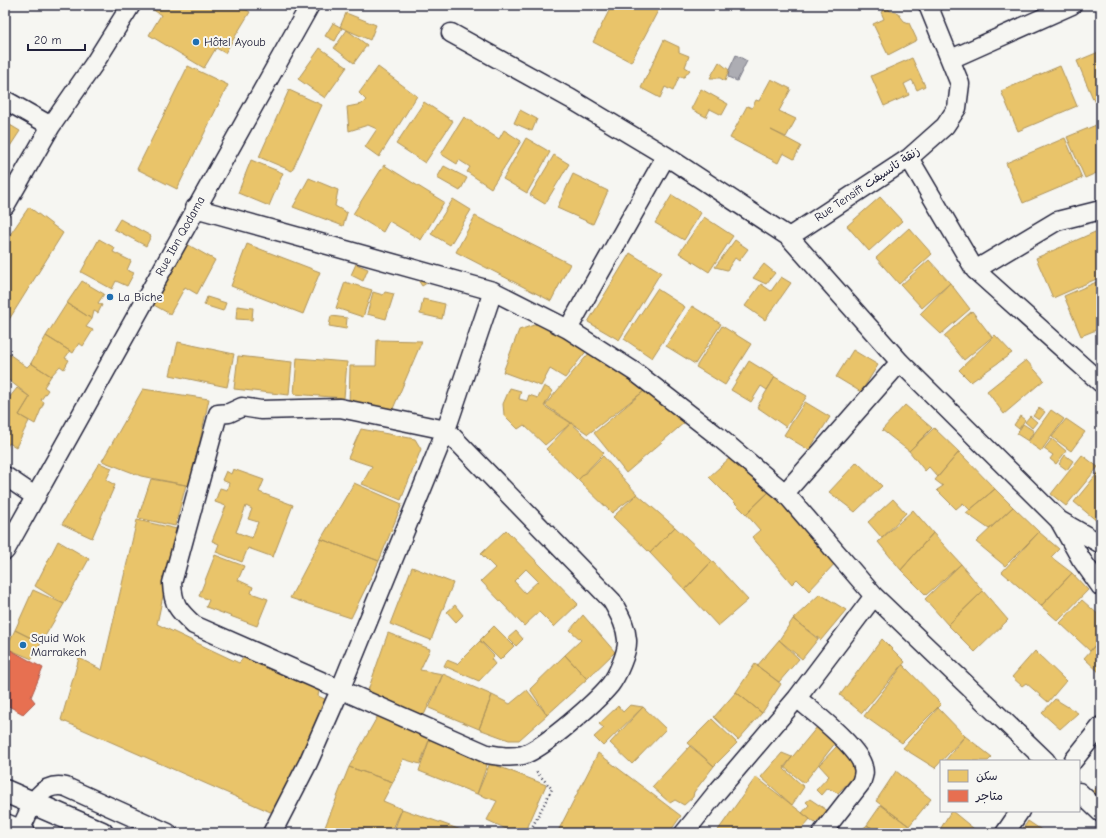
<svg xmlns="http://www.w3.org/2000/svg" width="1106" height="838" viewBox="0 0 1106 838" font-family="'Comic Neue','Playpen Sans Arabic',sans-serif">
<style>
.water{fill:#adadb3;stroke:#757583}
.homes{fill:#e9c46a;stroke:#ad935c;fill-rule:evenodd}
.shops{fill:#e76f51;stroke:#ac584a}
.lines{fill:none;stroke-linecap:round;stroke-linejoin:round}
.minor-casing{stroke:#22223b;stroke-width:21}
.major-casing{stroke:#22223b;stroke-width:25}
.path{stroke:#22223b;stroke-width:2.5;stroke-dasharray:1 3;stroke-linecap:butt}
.minor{stroke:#f6f6f2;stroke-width:18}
.major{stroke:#f6f6f2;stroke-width:22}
.poi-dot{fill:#1f6fb2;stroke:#f6f6f2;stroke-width:1.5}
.labels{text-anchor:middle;stroke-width:4;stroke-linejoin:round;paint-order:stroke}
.poi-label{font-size:12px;fill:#22223b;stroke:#f6f6f2;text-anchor:start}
.street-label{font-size:12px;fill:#22223b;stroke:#f6f6f2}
</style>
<rect width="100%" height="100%" fill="#f6f6f2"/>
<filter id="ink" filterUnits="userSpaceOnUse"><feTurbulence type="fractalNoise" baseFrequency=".025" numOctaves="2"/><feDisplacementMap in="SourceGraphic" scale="8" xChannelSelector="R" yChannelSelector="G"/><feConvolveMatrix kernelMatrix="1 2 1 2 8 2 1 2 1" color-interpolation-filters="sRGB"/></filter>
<g filter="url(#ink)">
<path class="water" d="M736,55L747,61L737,81L728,77L729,70Z"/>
<path class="homes" d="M155,5H242L241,7L250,12L225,53L216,48L204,68L149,35L161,15L152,9Z
M612,5H661L631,62L593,42Z
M888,8L890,11L897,12L904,21L909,23L917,40L888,55L873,24L884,19L881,12Z
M346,13L376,25L370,40L340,27Z
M333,23L342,28L335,41L325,36Z
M347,30L367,45L354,63L334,48Z
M664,40L679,47V52L689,56L685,67L690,70L684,77H679L673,91L665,87L660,98L641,88Z
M320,48L347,67L325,98L298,79Z
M1101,51V98L1094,101L1077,61Z
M912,58L925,86L917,90L912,80L904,84L909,95L884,106L871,76Z
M719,62L729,70L725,81L720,78H710Z
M188,66L228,85L177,189L137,169Z
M1060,66L1077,106L1018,131L1001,91Z
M378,67L417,96L379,157L365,147L377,129L368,125L349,131L347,107L362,104L366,100L359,93Z
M771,79L791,89L779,111L796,119L786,137L771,130L801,146L794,159L783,153L778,163L730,138L747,106L752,108L756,100L759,101Z
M701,89L728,104L722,115L710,109L706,117L691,109Z
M289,90L322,105L292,171L259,157Z
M424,102L453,121L425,163L396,144Z
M520,110L537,119L532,131L514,123Z
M464,117L499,139L504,130L521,141L491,188L467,172L470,167L459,160L457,164L441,154Z
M5,122L20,131L5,154Z
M1101,123V171L1085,178L1067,137Z
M526,138L550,152L527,193L503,179Z
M1065,138L1082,178L1023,203L1006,163Z
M554,155L569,164L545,204L530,195Z
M251,160L283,173L269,206L238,193Z
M384,165L444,202L421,240L389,221L383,232L353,214Z
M444,166L467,178L460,191L437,178Z
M573,174L608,191L593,224L557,208Z
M309,178L338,190L335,206L347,213L343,226L293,207Z
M672,195L701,213L684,240L655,223Z
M880,197L902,221L869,251L847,226Z
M453,199L471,210L450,245L431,234Z
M29,207L63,233L5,326V242Z
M475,216L570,264L551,301L456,252Z
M704,217L733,236L709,272L679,253Z
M120,219L151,236L146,246L114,229Z
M909,228L932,254L899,284L876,258Z
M1095,232L1101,246V277L1053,298L1036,258Z
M99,239L115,248L113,252L131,261L127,270L134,273L127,286L116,281L112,289L81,272Z
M735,240L748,249L739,261L735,258L727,270L715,267Z
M185,243L215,260L197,294L185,287L170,314L152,304Z
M247,244L320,272L303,314L231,286Z
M630,253L661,272L619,340L588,322Z
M929,260L950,283L922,308L901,285Z
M356,264L368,269L363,281L351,275Z
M764,264L775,273L766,284L753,278Z
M426,275L430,281L422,286L418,280Z
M781,277L791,283L765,320L745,306L761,284L771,291Z
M1101,280V328L1081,336L1064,296Z
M82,281L104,294L98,303L102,305L98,313L94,311L92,319L67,303Z
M345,282L372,290L363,317L336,308Z
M950,283L970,309L941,334L920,314Z
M657,289L685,307L652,358L624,339Z
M373,292L383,295L385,292L394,294L386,319L367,314Z
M207,297L226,303L223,311L204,305Z
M423,299L445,304L442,319L420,314Z
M67,303L92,319L86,327L93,330L83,346L79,343L73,353L46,336Z
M237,306L253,308L252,320L236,319Z
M692,306L721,324L695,364L666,346Z
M972,311L992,337L964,360L944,336Z
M331,316L347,318L346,329L329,326Z
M543,322L588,349L565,378L550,369L541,386L503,372L519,330Z
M722,326L751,344L725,385L696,367Z
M995,335L1012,353L971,382L959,370Z
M46,336L70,351L65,358L69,360L64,369L60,366L51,376L31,363Z
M377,340L422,341L392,411L349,405L350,366H376Z
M178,342L234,354L227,387L170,375Z
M853,350L878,365L861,392L836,377Z
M591,351L644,391L588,434L545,405Z
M9,354L27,367L31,363L51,376L44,387L48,390L41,400L44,402L35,424L19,415L30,397L5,377V360Z
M238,356L292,362L289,395L234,389Z
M297,358L347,362L344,398L294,394Z
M1026,360L1044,380L1004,414L987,391Z
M749,361L775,377L767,390L761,386L751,402L731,390Z
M775,377L807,396L786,427L757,407Z
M544,386L553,391L544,406L571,423L545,445L524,425L518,429L504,415L503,404L510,388L521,391L519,399L527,401L529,395L538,398Z
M17,388L30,397L19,415L29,421L16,447L9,443L5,451V396L9,398Z
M143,389L209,399L190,486L141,476L102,461Z
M644,391L685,422L626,473L594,433Z
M805,402L830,417L809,450L784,435Z
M905,405L932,428L909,451L882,430Z
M1039,408L1045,412L1039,420L1033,416Z
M1051,410L1064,419L1041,451L1028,442Z
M1020,416L1025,420L1019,429L1014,425Z
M1030,416L1037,422L1032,428L1025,422Z
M1066,419L1085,432L1071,451L1052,437Z
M571,423L604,453L578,480L546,449Z
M1023,424L1034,431L1028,441L1017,434Z
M934,428L959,452L938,477L929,467L925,471L909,451Z
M361,429L415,439L421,449L401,500L362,484L372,466L348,458Z
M1052,439L1066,451L1056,464L1050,459L1053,455L1044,449Z
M959,452L995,489L970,510L963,503L956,509L937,490L943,486L935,480Z
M733,455L771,490L746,514L709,477Z
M1065,455L1073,461L1067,470L1059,464Z
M1082,455L1098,467L1066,506L1051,494Z
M603,456L637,494L612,513L578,480Z
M857,462L882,486L855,512L829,492Z
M99,463L112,468L106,480L115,485L92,538L62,524Z
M233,469L264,480L259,492L293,505L273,557L248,548L242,562L216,552L219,544L212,541L226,506L215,502L220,488L227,490L229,483L222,480L226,471L231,474ZM246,506L252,509L248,519L258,522L252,538L236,532Z
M1101,469V519L1098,522L1074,502Z
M151,479L186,485L175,526L138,518Z
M354,483L402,504L379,561L321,539Z
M995,489L1013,507L989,529L966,513Z
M771,490L838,560L809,591L797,579L792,584L752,537L760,530L746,514Z
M637,494L675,527L650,553L613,517Z
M893,499L906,513L882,538L868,522Z
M1013,507L1039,532L1005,566L976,542Z
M913,510L933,533L901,570L878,542Z
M137,520L177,529L157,624L239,663L246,655L320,686L318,696L327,700L275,814L61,720L79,658L102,670Z
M675,527L712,561L685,590L650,553Z
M506,530L578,604L554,627L539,612L524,626L481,581L495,568L481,554ZM526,569L538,581L525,593L514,581Z
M1039,532L1059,549L1051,557L1072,573L1041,606L1002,572Z
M933,533L961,564L926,595L901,570Z
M321,539L379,561L351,618L290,598Z
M58,541L89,559L64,604L35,586Z
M215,555L244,566L238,580L253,587L251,593L268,599L257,626L206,607L209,600L199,596Z
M712,561L748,600L718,626L685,590Z
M961,564L983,591L948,625L925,599Z
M412,567L453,583L431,640L390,624Z
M1072,573L1088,590L1058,621L1041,606Z
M33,590L64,604L41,643L15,630Z
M983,591L1008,620L975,652L948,625Z
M820,594L846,610L821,640L793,619Z
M1082,600L1101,617V637L1090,651L1060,623Z
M455,605L463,615L456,622L447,612Z
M583,615L615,652L587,679L565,655L581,640L570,630Z
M793,619L818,639L802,659L779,640Z
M494,626L514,646L500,660L480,640Z
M15,630L41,643L32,659L6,648Z
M516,631L523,639L516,646L508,638Z
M388,633L430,649L420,670L443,674L424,715L366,696Z
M882,639L905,662L862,713L840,695Z
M1101,639V674L1084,658Z
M779,640L799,659L779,682L757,666Z
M480,641L494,656L491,659L495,664L479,681L444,666L447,660L457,664Z
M1035,651L1066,681L1048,702L1026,683L1022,686L1012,677Z
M565,655L587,679L547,715L530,689Z
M755,664L781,684L762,713L736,692Z
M903,665L941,704L902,743L864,716Z
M443,674L492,695L479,729L429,708Z
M527,690L547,715L519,740H509L479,729L492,695L510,704Z
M736,692L762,713L738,740L714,717Z
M1055,699L1078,713L1060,729L1042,713Z
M630,705L643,707L603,746L594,737L604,728L599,724L618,706L623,712Z
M643,707L666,729L632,764L610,743Z
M938,708L965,736L935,768L903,748Z
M380,712L431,735L420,764L403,759L393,782L349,767Z
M712,719L737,743L714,766L688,743Z
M817,727L836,742L804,783L784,767Z
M431,735L489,759L477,794L419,771Z
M965,736L992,757L988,761H945Z
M690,746L714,766L694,792L693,797L684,805L675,800L670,803L652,787Z
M837,746L863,767L838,793L827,788L821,795L816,790L829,776L819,765Z
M598,753L681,816L669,833H557Z
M782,753L792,757L784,769L804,787L792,805L761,777Z
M490,763L546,785L525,833H515L487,820L497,801L477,794Z
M349,767L393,782L383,801L402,809L391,833L323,832Z
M896,771L931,799L909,826L876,801Z
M756,777L810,819L798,833H716Z
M1101,783V804L1090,794Z
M810,799L828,811L815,823L802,813L809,805L806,802Z
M881,805L909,826L904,833H880L867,825Z
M402,809L464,831L463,833H393Z
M951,811H952L979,833H938Z
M1028,821L1046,833H1020Z
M867,825L880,833H858Z"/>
<path class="shops" d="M5,647L43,668L31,697L35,702L23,714L5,704Z"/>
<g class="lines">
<g class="minor-casing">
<path id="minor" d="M451,33L571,99L666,156L789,237L900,362L1059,520L1101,544
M951,59L1072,5
M5,100L51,126
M909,158L975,270L1101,383
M5,206L51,126L94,64L131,5
M195,208L493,291L568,329L635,372L715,434L785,493L874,596L1046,761
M789,237L909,158L945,126L957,108L960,84L928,5
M975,270L1057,221L1101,210
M568,329L666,156
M242,407L261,410L340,408L446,430L612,601C619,614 626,625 627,640C628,652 617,676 610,685C595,703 544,748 523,755C510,758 499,756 487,754L194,625C178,610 173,605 172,583L218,414L229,413Z
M5,476L36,497
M785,493L900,362
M1059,520L1081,559L1101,587
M5,551L310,5
M797,698C813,712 860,748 863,767C865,773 863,777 861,783L822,833
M1073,761L1101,726
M1079,792L1101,813
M19,833C29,813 37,780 66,787L168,833
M272,833L308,763L340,690L446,430L493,291
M684,833L717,792L797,698L874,596
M1005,833L1020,811"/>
</g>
<g class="major-casing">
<path id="major" d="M5,791L102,833
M5,825L24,833"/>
</g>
<path class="path" d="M529,833L552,789L535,770"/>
<use href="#minor" class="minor"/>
<use href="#major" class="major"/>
</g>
</g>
<g class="poi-dot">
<circle cx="196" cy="42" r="4"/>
<circle cx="110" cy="297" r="4"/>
<circle cx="23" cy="645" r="4"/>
</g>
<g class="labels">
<g class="poi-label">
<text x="204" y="46">Hôtel Ayoub</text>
<text x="118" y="301">La Biche</text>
<text x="31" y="642">Squid Wok<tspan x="31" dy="14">Marrakech</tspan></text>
</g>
<g class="street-label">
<text transform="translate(867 184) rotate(-34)" y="4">Rue Tensift زنقة تانسيفت</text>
<text transform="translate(180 236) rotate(-61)" y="4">Rue Ibn Qodama</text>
</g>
</g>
<rect width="1106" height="838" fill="none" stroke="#f6f6f2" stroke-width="20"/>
<rect x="10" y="10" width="1086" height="818" fill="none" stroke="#22223b" stroke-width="1.5" filter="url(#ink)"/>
<rect x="940" y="760" width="140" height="52" fill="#f6f6f2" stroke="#a1a1a9"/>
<rect x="948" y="770" width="20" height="12" fill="#e9c46a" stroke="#a1a1a9"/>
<text x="976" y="780" font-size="12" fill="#22223b">سكن</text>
<rect x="948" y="790" width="20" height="12" fill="#e76f51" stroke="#a1a1a9"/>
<text x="976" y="800" font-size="12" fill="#22223b">متاجر</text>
<path d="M28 44v6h57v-6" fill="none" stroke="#22223b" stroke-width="2"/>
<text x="34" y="44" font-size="12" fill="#22223b" stroke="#f6f6f2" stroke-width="3" paint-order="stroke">20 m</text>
</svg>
